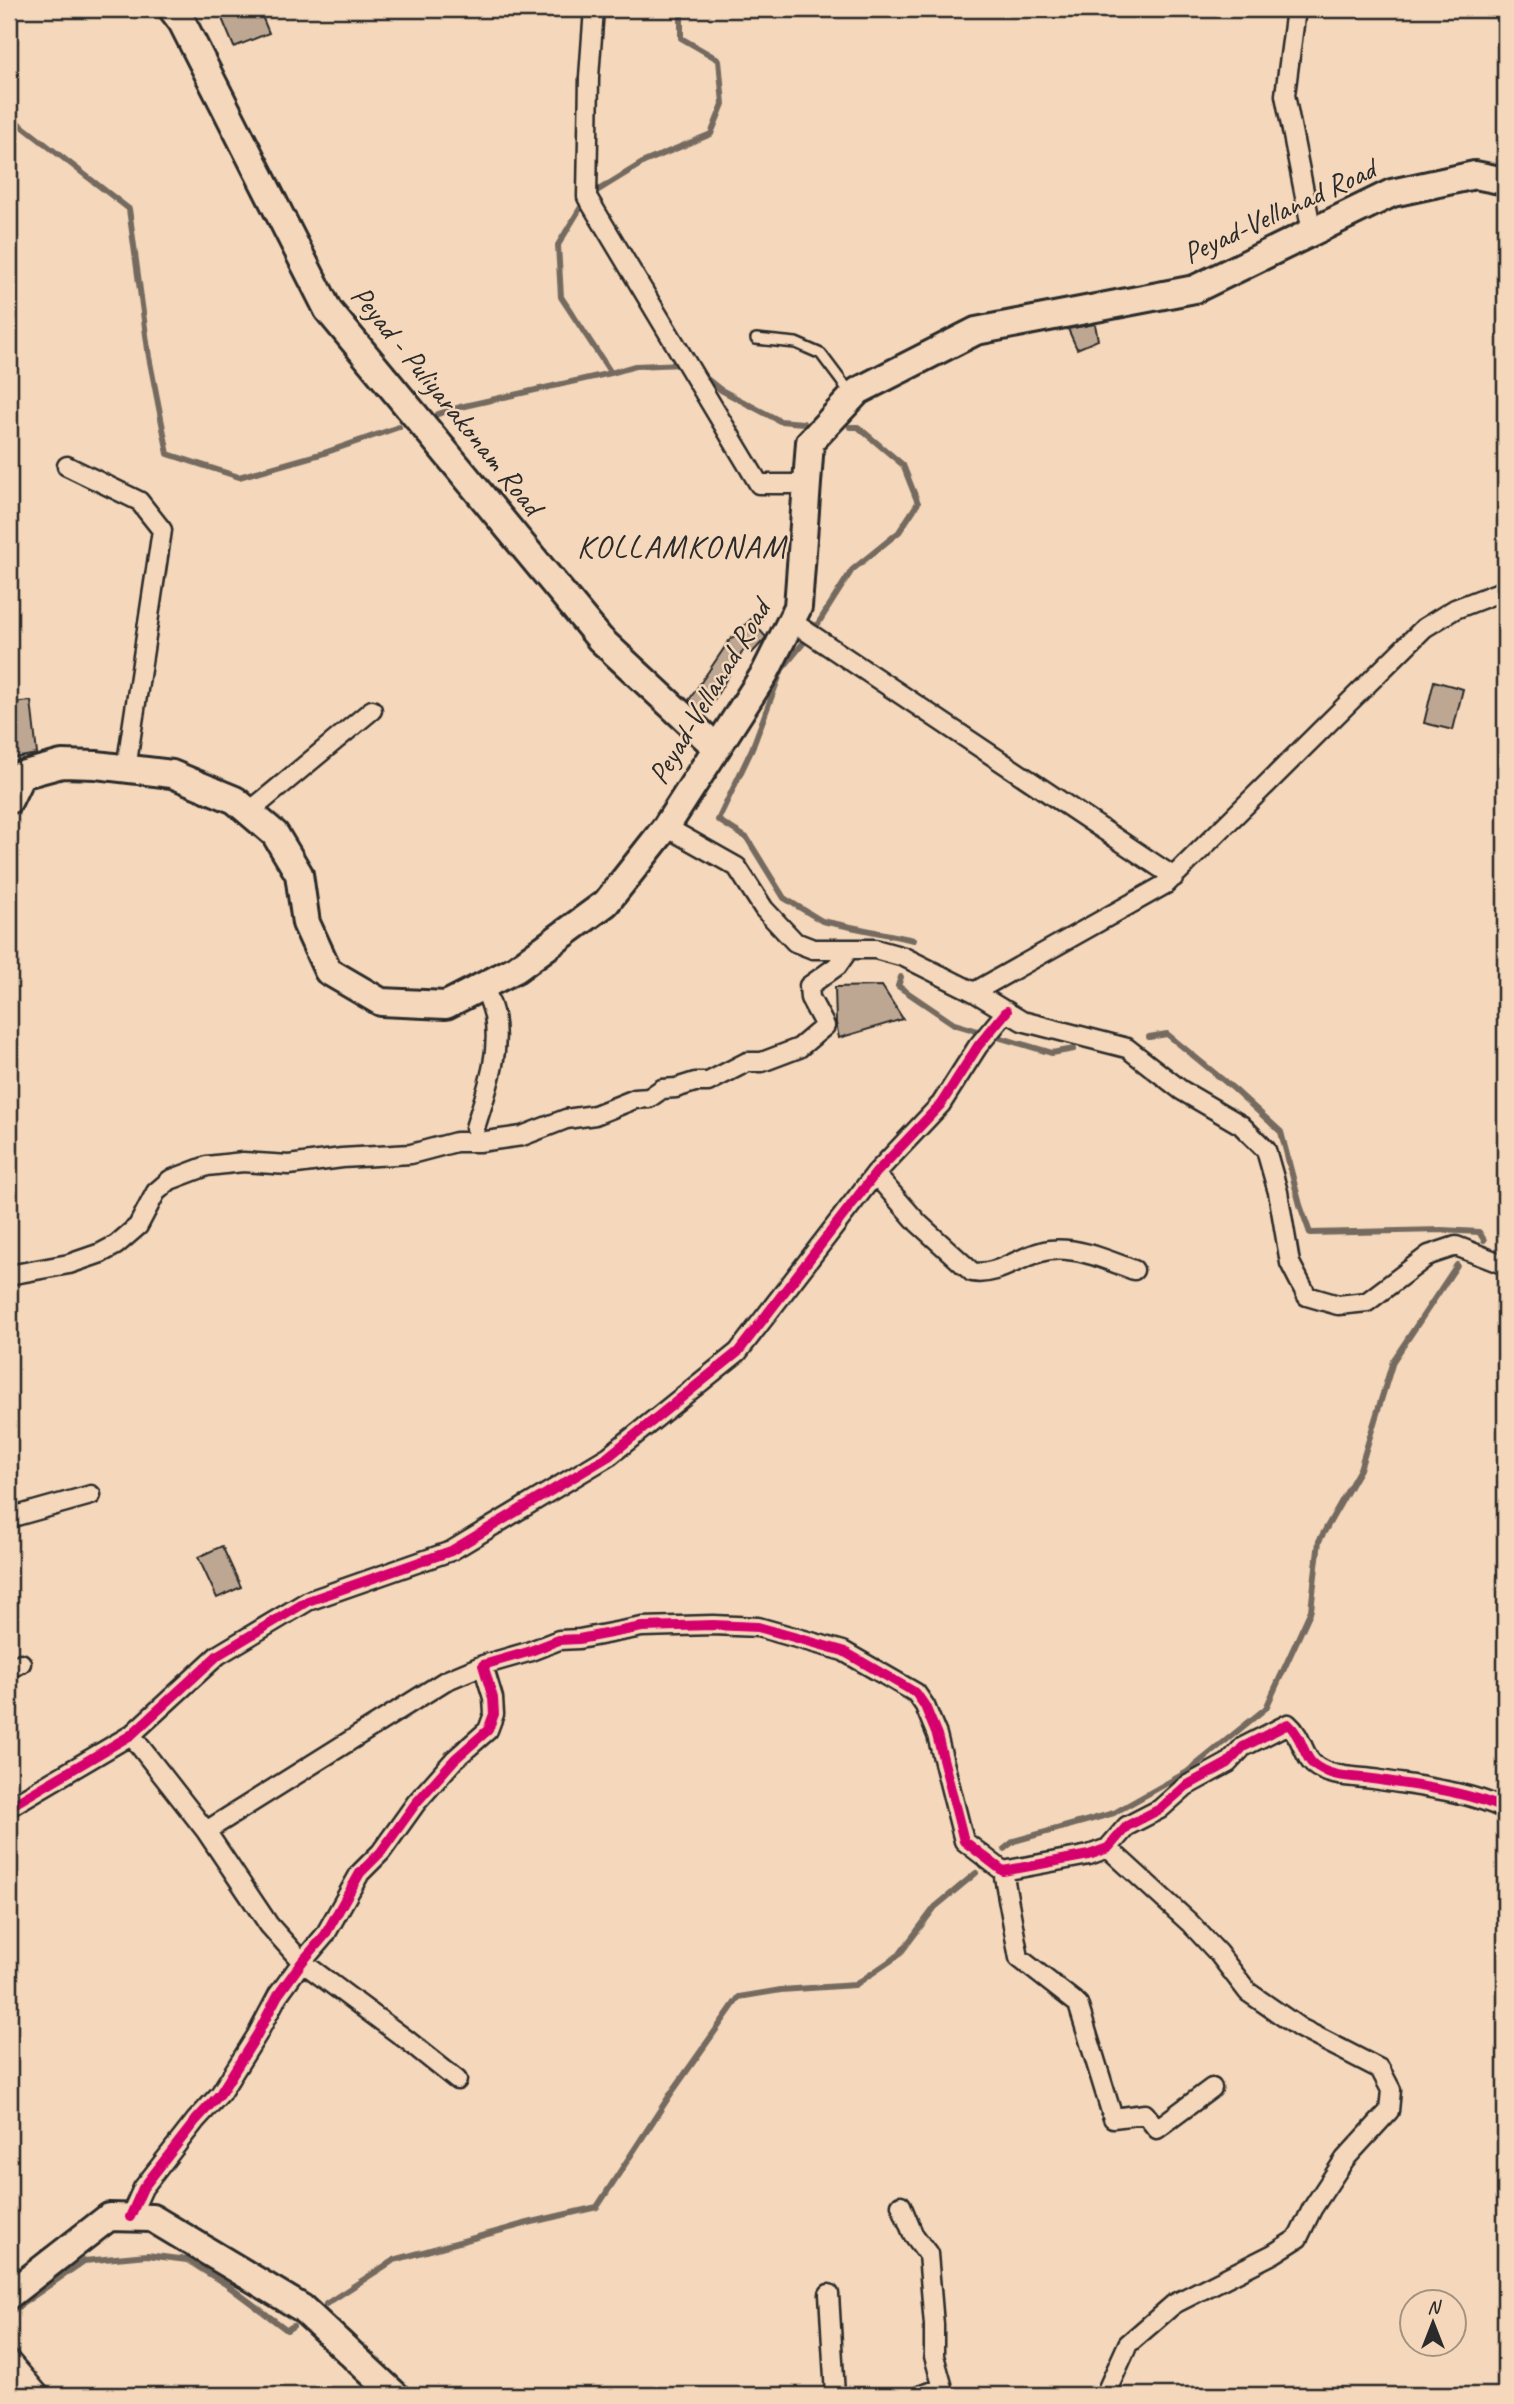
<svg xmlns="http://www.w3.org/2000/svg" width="1514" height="2404" viewBox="0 0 1514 2404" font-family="Caveat,sans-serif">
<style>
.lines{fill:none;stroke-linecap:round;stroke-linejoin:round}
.stream{stroke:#756b60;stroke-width:6}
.building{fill:#bda793;stroke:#2b2b2b;stroke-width:2}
.lane-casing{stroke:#2b2b2b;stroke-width:14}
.street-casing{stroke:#2b2b2b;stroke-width:23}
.secondary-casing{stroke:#2b2b2b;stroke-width:32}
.lane{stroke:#f5d8bb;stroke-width:9}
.street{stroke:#f5d8bb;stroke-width:18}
.secondary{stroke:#f5d8bb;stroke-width:26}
.cycleway-casing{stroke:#f5d8bb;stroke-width:15}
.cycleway{stroke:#d6006c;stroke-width:10}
.labels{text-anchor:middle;stroke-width:5;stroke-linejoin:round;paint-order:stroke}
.street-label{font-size:30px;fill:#2b2b2b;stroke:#f5d8bb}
.neighbourhood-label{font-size:32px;letter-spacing:2px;fill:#2b2b2b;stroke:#f5d8bb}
</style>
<rect width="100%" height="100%" fill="#f5d8bb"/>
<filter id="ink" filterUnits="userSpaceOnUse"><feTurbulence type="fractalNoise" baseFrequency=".0143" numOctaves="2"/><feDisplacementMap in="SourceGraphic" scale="14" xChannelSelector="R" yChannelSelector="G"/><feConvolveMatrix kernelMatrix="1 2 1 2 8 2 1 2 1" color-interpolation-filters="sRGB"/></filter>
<g filter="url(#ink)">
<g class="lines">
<path class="stream" d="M681,9V38L719,60L723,104L711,134L644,162L587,197L558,245L561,297L611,373L635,366L683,364
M9,116L129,209L149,357L168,454L239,477L324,453L399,427
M701,374L721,390L780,421L803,423
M438,414L460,407L611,373
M850,427H858L903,465L918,503L899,532L852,570L814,630L782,669L752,749L718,820L747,838L784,898L822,921L914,940
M901,977L898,986L954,1024L1052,1053L1074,1049
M1149,1037L1167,1034L1234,1089L1281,1132L1300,1205L1310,1233L1442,1230L1479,1232L1484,1240
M1004,1849L1014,1841L1114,1813L1187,1772L1266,1708L1311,1610L1319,1541L1360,1469L1393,1361L1457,1265
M326,2304L394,2260L528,2223L597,2207L670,2095L739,1997L781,1990L855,1985L899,1955L935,1907L976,1873
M9,2313L84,2261L147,2255L187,2260L227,2285L287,2330L293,2326"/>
</g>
<path class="building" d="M218,9H259L269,33L234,47Z
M1095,324L1098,340L1077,349L1068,329Z
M759,611L764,615L757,627L766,637L763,641L752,653L746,646L705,715L689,700L729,641Z
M1434,681L1463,689L1453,730L1424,723Z
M31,701L37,754L9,759V703Z
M882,986L903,1019L839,1038L836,1023L835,987Z
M222,1546L241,1587L217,1598L198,1557Z"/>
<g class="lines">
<g class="lane-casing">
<path id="lane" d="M756,339L796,343L821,354L851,394"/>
</g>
<g class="street-casing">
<path id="street" d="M594,9L589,77L587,197L759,484H806
M1296,9L1285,95L1312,232
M67,466L139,501L162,530L126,769
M791,621L1174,877
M249,812L372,710
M666,827L737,867L764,909L795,942L813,949H875L904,957L974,992L1022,1021L1127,1048L1181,1090L1241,1125L1266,1150L1278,1192L1290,1263L1307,1296L1338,1305L1367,1302L1429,1255L1456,1246L1505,1265
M974,992L1166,884L1424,628L1455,609L1505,590
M475,1128C486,1092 501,1055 494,1016C492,1006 487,995 484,985
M875,1174L918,1223L972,1272C999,1277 1023,1253 1050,1250C1079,1247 1107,1260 1134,1270
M9,1275L69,1264L101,1253L116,1245L138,1226L156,1192L170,1180L207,1166L243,1162L289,1165L342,1158L411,1154L456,1142H479L522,1136L566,1119L595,1115L635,1099L649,1098L662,1089L676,1088L695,1082H708L747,1062H762L799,1048L825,1026L810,998L809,986L837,966L849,949
M9,1518L91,1495
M9,1669L21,1663
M131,1735L206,1831L269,1925L302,1962L407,2040L457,2080
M9,1807L131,1735L218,1655L308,1601L451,1551L609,1456L738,1352L875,1174L941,1104L978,1046L1007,1011
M206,1831L445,1681L483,1665
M1003,1871L1019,1958L1078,2004L1113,2118L1145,2114L1157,2129L1212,2088
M901,2205L913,2234L928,2254L934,2325V2356L943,2388L922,2395
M130,2217L143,2188L196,2120L220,2094L257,2035L278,1995L302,1962L325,1935L360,1873L381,1852L416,1803L455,1759L488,1730L494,1714L493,1698L483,1665L528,1652L559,1640L579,1639L642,1627L713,1625L758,1627L843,1651L916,1693L925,1706L937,1735L964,1841L1003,1871L1089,1855L1108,1848L1127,1826L1160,1809L1186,1786L1228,1763L1243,1747L1288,1724C1302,1736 1303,1755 1313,1764C1330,1779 1360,1776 1380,1780C1422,1787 1466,1791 1505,1809
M829,2294L835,2395
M9,2359L40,2395
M1105,2395L1128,2344L1174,2304L1273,2254L1298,2238L1312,2209L1345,2159L1389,2111L1391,2090L1380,2069L1300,2028L1248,1992L1218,1953L1190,1923L1108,1848"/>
</g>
<g class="secondary-casing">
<path id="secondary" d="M172,9L182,22L328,310L600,639L717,748
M9,800L21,775L62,764L96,765L172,774L235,800L275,834L299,874L306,923L328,971L381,1002L446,1005L516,969L606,903L666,827L765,673L798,607L810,442L858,391L976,331L1195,289L1392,193L1475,175L1505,181
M9,2295L109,2217L152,2218L302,2308L395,2395"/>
</g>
<use href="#lane" class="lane"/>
<use href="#street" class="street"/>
<use href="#secondary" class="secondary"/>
<g class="cycleway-casing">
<path id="cycleway" d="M9,1807L131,1735L218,1655L308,1601L451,1551L609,1456L738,1352L875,1174L941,1104L978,1046L1007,1011
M130,2217L143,2188L196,2120L220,2094L257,2035L278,1995L302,1962L325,1935L360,1873L381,1852L416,1803L455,1759L488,1730L494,1714L493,1698L483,1665L528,1652L559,1640L579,1639L642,1627L713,1625L758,1627L843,1651L916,1693L925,1706L937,1735L964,1841L1003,1871L1089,1855L1108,1848L1127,1826L1160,1809L1186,1786L1228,1763L1243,1747L1288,1724C1302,1736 1303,1755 1313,1764C1330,1779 1360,1776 1380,1780C1422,1787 1466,1791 1505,1809"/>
</g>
<use href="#cycleway" class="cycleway"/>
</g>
</g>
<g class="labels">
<g class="street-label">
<text transform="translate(1279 211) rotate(-25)" y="10">Peyad-Vellanad Road</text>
<text transform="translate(447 400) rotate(51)" y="10">Peyad - Puliyarakonam Road</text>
<text transform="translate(709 692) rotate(-59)" y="10">Peyad-Vellanad Road</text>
</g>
<g class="neighbourhood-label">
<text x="682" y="557">KOLLAMKONAM</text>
</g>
</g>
<rect width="1514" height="2404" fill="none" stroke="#f5d8bb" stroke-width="35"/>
<rect x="18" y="18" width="1479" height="2369" fill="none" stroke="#2b2b2b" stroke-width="2.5" filter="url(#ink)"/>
<g transform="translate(1433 2323)"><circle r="33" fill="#f5d8bb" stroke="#a49381" stroke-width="2"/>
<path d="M0-5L12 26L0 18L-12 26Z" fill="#2b2b2b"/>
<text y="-10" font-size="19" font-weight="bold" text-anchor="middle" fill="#2b2b2b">N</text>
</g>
</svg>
